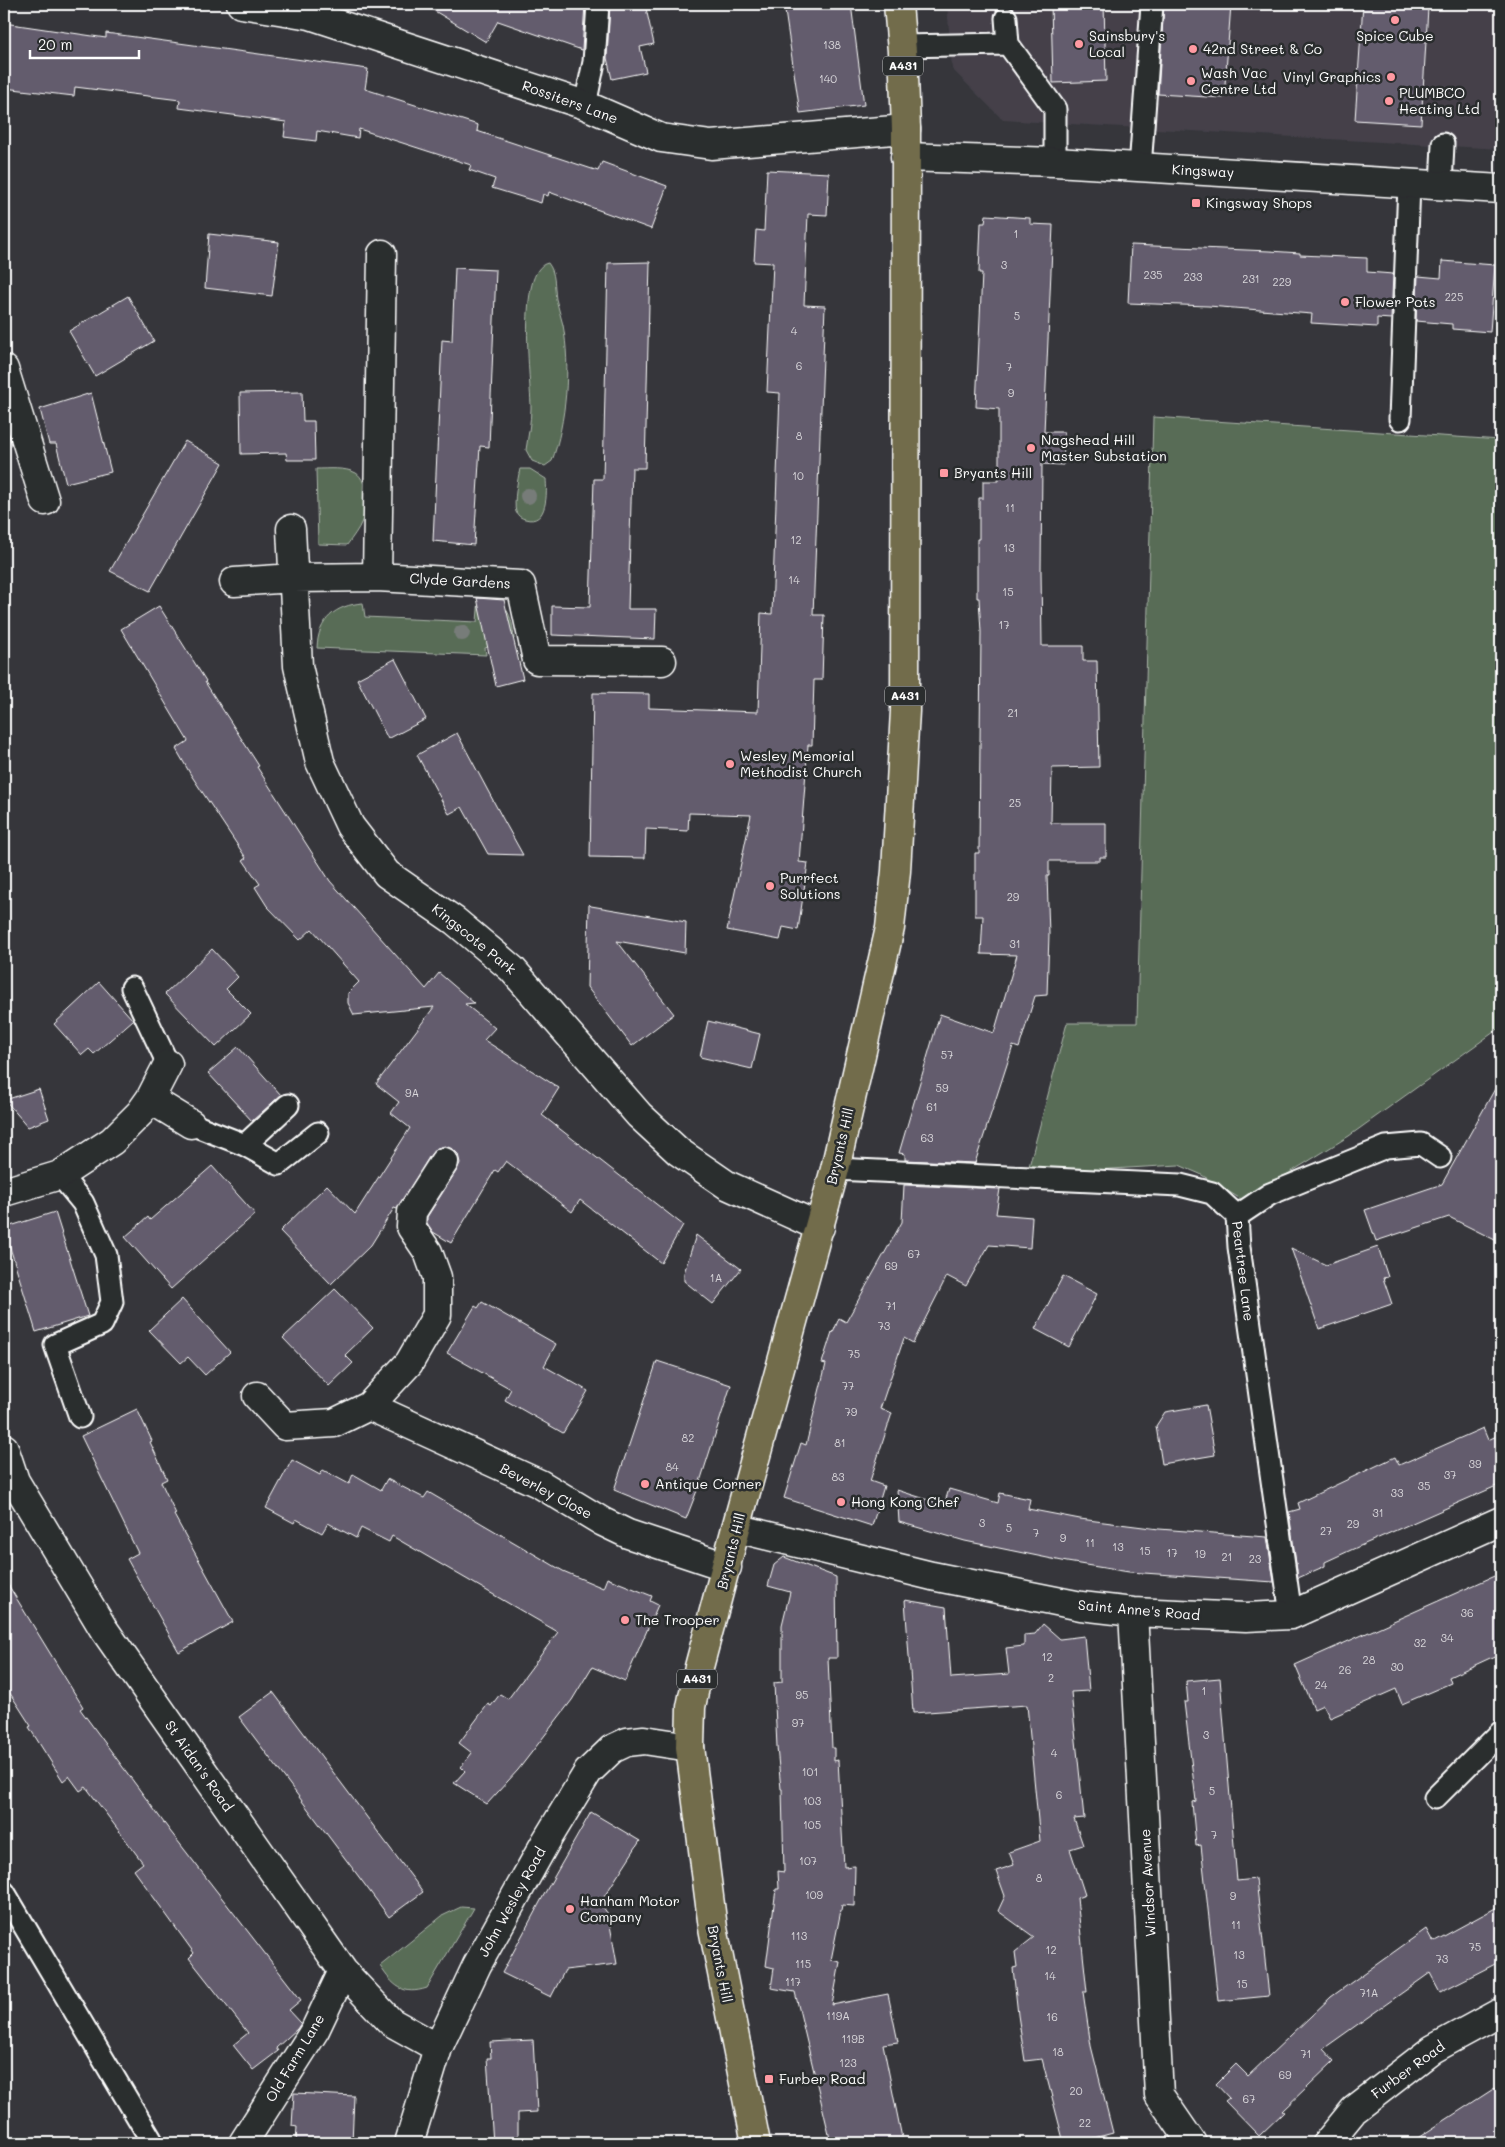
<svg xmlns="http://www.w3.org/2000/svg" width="1505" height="2147" viewBox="0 0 1505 2147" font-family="Mali,sans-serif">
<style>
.built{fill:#44414a}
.green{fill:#586c57;stroke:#acb6ab}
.building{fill:#645c6d;stroke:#fff}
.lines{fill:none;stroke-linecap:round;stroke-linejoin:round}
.lane-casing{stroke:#fff;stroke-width:25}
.street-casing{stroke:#fff;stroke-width:31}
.secondary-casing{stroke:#fff;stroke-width:31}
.primary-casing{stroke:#fff;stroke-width:31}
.lane{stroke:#2a2d2e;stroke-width:21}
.street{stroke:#2a2d2e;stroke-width:28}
.secondary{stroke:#2a2d2e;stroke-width:28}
.primary{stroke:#726c4b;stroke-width:28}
.tree{fill:#777c79}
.poi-dot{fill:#ff9aa2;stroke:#2a2d2e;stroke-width:2}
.labels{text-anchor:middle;stroke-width:5;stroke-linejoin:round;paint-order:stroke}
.number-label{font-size:11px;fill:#d8d6da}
.shield{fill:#2a2d2e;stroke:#bfc0c0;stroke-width:1}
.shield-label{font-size:12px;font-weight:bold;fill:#fff}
.poi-label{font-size:14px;fill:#fff;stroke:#2a2d2e;text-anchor:start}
.street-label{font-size:14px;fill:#fff;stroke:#2a2d2e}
</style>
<rect width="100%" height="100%" fill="#36363b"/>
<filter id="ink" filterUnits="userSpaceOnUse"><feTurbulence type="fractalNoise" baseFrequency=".02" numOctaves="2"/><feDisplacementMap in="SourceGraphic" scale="10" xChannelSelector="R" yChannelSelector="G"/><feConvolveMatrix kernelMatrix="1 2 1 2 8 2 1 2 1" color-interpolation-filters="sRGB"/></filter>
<g filter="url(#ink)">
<path class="built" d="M947,4H1501V149L1003,120L952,69Z"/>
<path class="green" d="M548,263C556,273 554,286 556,299C558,308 561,316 563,325C571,367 566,422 552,461L545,466L532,461L526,450C528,436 531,422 531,408C531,383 516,269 548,263Z
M1153,417L1501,440V1027L1349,1136L1244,1201L1200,1174L1179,1165L1027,1174L1067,1023H1137Z
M316,469C328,469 345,467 356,473C369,481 366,508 362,521C359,529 352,538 347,545L318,544Z
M520,469H530L546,479C547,492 548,526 525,519C521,518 518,516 516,512C513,503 518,478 520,469Z
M479,597C507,600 512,614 514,639L485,648L486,655L317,648C318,620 335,605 363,603L365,617L477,622Z
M461,1907L474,1908L427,1988C403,1996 393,1986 380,1966L442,1916Z"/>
<path class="building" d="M423,4H585L582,50L498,21L486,42Z
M610,4H645L654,44L640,47L646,72L612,79L607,58Z
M784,4H851L864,105L800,113Z
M1051,4H1104L1106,81L1053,83Z
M1164,4H1231L1224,98L1158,94Z
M1363,4L1428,8L1421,124L1355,120Z
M4,23L106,38V33L368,69L365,89L478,125L477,131L598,171L602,162L667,186L651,229L549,192L548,196L543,194L541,203L492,188L495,179L469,170L471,165L359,129L358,138L317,131L316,141L284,137L286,122L179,108L180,100L75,87L74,96L4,88Z
M767,170L829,173L827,215L808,214L804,305L825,306L813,615H824L822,680H814L812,745H808L799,862L808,863L798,930L783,927L780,940L727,930L751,815L689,813L688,831L646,829L645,858L590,857L593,693L649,694V708L758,712L761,613L772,614L780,393L767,392L773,263L754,262L756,230L764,231Z
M986,215L1030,218V224L1053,225L1044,432H1064L1063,465L1042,464L1041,571L1042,646H1083V661H1097L1099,767L1052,768L1051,823H1106V857H1100V861H1049V876H1047L1049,934L1047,995L1035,996L1019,1048L1013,1046L975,1163L905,1160V1154L899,1153L940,1014L994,1033L1017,955L981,954L983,916H975V853H979L981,632L979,598H977V539H979V498H983V481H999V409L976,407L982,273H979L981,223H985Z
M209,234L279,242L272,296L205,288Z
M1131,245L1269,251L1300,253V255L1367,258V272L1393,274L1391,319L1377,318V327L1311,323L1312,314L1208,306L1128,303Z
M1442,261L1495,265L1490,332L1452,329V324L1416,321L1418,276L1441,278Z
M650,262L645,468H632L628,609H656L655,639L552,635V606L590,607L594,479H603L608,263Z
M455,268L496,270L489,447L480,446L474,545L433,541L442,340L452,341Z
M128,296L154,341L95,376L69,331Z
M302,392L303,421H314L315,460H287L286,453L241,454L240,393Z
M91,393L111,472L66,483L56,444H49L40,409Z
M185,441L223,463L150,591L110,571Z
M477,598L504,600L523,679L496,686Z
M159,606L206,681L205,682L259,766L257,767L330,881L426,989L439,973L474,1003L465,1004L495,1028L484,1040L559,1088L542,1115L683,1225L661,1263L580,1200L572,1212L506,1161L498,1172L495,1170L451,1243L433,1232L427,1223V1217L457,1170L460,1163L458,1154L453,1149L445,1146L437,1148L431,1154L397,1209L394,1208L371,1245L331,1284L280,1231L327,1185L355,1214L410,1128L391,1113L399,1102L376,1084L434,1007L354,1015L348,1003V993L359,982L312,929L300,940L267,906L255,887L260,884L243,860L246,858L191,775L176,749L188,741L121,629Z
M395,659L426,719L388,739L357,679Z
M457,733L503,819L523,855L488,854L462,807L449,814L417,755Z
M589,904L591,906L686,922L685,953L617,941L674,1014L632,1046L587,987Z
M212,949L238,977L226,989L251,1014L216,1047L165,994Z
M99,982L133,1020L94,1054L89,1049L82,1055L54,1024Z
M708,1021L760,1034L752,1069L700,1057Z
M238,1047L281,1095L252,1121L208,1073Z
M1501,1078V1243L1449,1217L1376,1241L1365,1210L1442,1184Z
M39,1089L49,1119L28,1127L5,1100Z
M212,1166L255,1214L171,1289L125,1237L148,1217L150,1220Z
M904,1185L1000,1189L996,1214L1032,1217L1030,1248L989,1245L966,1286L947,1276L913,1343L904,1338L880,1409L892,1413L870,1481L884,1486L872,1526L784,1498L801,1443L806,1445L826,1364L822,1363L832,1332L833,1333L839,1318L846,1322L902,1222Z
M55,1212L88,1316L36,1332L4,1228Z
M696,1235L741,1269L713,1304L684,1281V1273Z
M1378,1247L1388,1277L1383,1278L1392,1304L1319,1329L1291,1248L1326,1265Z
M1063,1276L1097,1294L1069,1347L1035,1329Z
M335,1289L373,1328L345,1355L353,1363L329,1386L283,1338Z
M182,1299L230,1352L205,1375L188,1357L181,1363L149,1330Z
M482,1302L556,1344L544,1366L588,1391L563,1433L505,1400L511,1389L447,1353L475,1306L478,1308Z
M657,1361L731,1385L698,1488L686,1519L614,1490Z
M1206,1405L1215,1455L1162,1464L1156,1426L1165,1412Z
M137,1409L152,1441L150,1442L167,1479L161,1482L176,1514L174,1515L233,1622L179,1652L127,1559L138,1553L81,1436Z
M1483,1428L1488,1440L1501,1434V1484L1351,1550L1325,1562V1566L1298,1578L1289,1512L1300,1509L1298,1503L1395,1457L1399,1465Z
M292,1460L320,1475L323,1470L349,1484L353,1474L381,1490L387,1479L424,1498L428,1492L563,1571L603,1588L607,1578L652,1596L650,1601L658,1605L625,1681L592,1667L572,1700L518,1770L487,1804L454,1783L465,1771L461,1767L472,1753L459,1743L488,1704L491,1706L500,1694L508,1699L558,1632L392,1536L389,1542L361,1528L356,1538L328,1523L322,1533L296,1519L294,1523L266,1508Z
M949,1489L998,1503L1000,1493L1030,1499L1028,1509L1080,1519L1159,1529L1267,1537L1274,1582L1129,1572L1067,1562L965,1541L899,1522L897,1490L944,1505Z
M784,1557L836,1577L837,1658H828L832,1748H834V1761L838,1760L844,1867L855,1866L854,1906L842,1905L831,1960L840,1962L832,2005L888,1994L898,2042L883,2044L903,2143H831L795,1992L771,1988L774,1968L766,1966L776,1889H779L778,1871L784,1872L782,1789H781L777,1747L774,1683L782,1682V1625L790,1592L768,1586L774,1565Z
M1501,1573V1653L1449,1677L1451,1683L1402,1704L1396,1689L1330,1718L1323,1705L1314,1709L1295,1665Z
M4,1578L83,1707L80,1709L170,1831L301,2000L289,2010L301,2023L297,2029L276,2048L278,2051L253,2070L233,2045L248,2033L189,1958L194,1953L134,1870L143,1863L86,1787L80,1791L69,1776L63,1781L29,1727L31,1726L4,1684Z
M905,1600L946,1607L951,1678L1009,1674L1006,1648L1024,1646V1635L1035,1634L1043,1624L1060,1639L1084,1636L1089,1691L1071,1692L1084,1818L1074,1819L1083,1845L1070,1849L1085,1895L1077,1898L1087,1992H1083L1091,2046L1113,2133L1075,2143H1064L1042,2059L1025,2061L1018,2015L1013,1968L1017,1967L1015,1952L1034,1937L998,1911L1005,1896L996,1871L1014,1865L1009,1852L1040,1841L1027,1705L913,1713Z
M1220,1678L1237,1881L1256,1879L1269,1996L1218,2001L1201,1845L1196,1846L1192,1802L1196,1801L1184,1702H1188L1186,1681Z
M273,1692L423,1892L389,1917L239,1717Z
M591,1812L640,1841L600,1903L608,1914L617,1964L565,1970L551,1997L502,1973L546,1891Z
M1501,1905V1961L1440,1992L1430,1973L1323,2049L1334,2061L1282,2111L1284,2112L1259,2136L1225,2101L1229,2098L1216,2084L1236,2064L1248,2076L1331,1997L1426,1929L1433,1942Z
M533,2040L537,2112L518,2113V2143H493L487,2058H491L490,2042Z
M1501,2084V2143H1410Z
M294,2093L354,2096L352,2143H296L297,2127L292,2126Z"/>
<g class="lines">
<g class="lane-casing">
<path id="lane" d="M1008,44L1055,109V162
M901,46L1008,44L1006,18
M585,105L594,62L598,4
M1140,168L1152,4
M1441,186L1443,144
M1400,419L1409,184
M132,988L168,1064
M191,1124L245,1145L288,1105
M245,1145L279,1164L318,1133
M835,1169L1180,1185L1212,1193L1237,1216L1239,1247L1291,1615
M60,1175L83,1203L106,1255L112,1302L102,1324L55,1345L80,1417
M1237,1216L1270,1194L1386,1147L1421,1144L1440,1157
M1435,1798L1501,1732
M4,1892L153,2143"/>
</g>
<g class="street-casing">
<path id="street" d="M241,4L310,15L585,105L661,138L711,145L906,129
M4,369L45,501
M291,529L298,666L320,762L350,826L387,874L455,921L512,969L639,1115L679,1152L727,1185L820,1227
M377,577L382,254
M234,582L294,578L377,577L521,585L537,660L662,661
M150,1099L191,1124
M4,1192L60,1175L112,1141L140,1113L150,1099L168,1064
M257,1396L285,1426L334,1423L369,1406L540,1484L603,1522L628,1534L727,1567
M369,1406L409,1363L437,1315V1277L428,1252L411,1227L412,1212L444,1162
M4,1448L15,1481L103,1628L343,1971L391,2022L438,2048
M736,1528L932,1576L1081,1606L1133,1612L1246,1617L1291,1615L1501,1521
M1133,1612L1159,2095L1192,2143
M243,2143L315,2030L343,1971
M409,2143L438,2048L477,1965L545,1843L588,1772L612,1749L627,1742L644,1740L690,1747
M1327,2143L1354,2110L1433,2049L1501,2012"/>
</g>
<g class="secondary-casing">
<path id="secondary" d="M905,157L1055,162L1501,189"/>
</g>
<g class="primary-casing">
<path id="primary" d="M756,2143L713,1928L690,1747L691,1707L699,1667L736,1528L835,1169L890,928L896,871L905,711L906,129L904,75L898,4"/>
</g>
<use href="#lane" class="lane"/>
<use href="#street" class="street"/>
<use href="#secondary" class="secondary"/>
<use href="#primary" class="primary"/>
</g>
<g class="tree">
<circle cx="528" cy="496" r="8"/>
<circle cx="462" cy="633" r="8"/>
</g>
</g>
<g class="poi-dot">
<circle cx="1395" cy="20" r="5"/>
<circle cx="1079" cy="44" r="5"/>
<circle cx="1193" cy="49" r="5"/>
<circle cx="1391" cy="77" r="5"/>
<circle cx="1191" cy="81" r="5"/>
<circle cx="1389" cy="101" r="5"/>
<rect x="1191" y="198" width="10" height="10" rx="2.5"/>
<circle cx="1345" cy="302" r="5"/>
<circle cx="1031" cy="448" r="5"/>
<rect x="939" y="468" width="10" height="10" rx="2.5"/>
<circle cx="730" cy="764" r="5"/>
<circle cx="770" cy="886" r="5"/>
<circle cx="645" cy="1484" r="5"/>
<circle cx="841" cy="1502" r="5"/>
<circle cx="625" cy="1620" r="5"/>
<circle cx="570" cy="1909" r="5"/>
<rect x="764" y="2074" width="10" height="10" rx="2.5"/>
</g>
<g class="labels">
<g class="number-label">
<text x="832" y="49">138</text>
<text x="828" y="83">140</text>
<text x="1016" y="238">1</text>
<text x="1004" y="269">3</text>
<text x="1153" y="279">235</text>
<text x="1193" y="281">233</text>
<text x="1251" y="283">231</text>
<text x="1282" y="286">229</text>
<text x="1454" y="301">225</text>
<text x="1017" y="320">5</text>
<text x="794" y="335">4</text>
<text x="799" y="370">6</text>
<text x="1009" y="371">7</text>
<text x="1011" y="397">9</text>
<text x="799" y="440">8</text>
<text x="798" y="480">10</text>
<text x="1010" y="512">11</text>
<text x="796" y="544">12</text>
<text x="1009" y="552">13</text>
<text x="794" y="584">14</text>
<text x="1008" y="596">15</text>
<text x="1004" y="629">17</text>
<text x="1013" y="717">21</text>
<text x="1015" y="807">25</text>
<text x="1013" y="901">29</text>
<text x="1015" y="948">31</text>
<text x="947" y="1059">57</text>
<text x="942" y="1092">59</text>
<text x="412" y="1097">9A</text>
<text x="932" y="1111">61</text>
<text x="927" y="1142">63</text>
<text x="914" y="1258">67</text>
<text x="891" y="1270">69</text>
<text x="716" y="1282">1A</text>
<text x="891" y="1310">71</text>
<text x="884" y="1330">73</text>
<text x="854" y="1358">75</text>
<text x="848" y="1390">77</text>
<text x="851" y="1416">79</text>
<text x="688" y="1442">82</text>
<text x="840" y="1447">81</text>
<text x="1475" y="1468">39</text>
<text x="672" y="1471">84</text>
<text x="1450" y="1479">37</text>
<text x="838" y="1481">83</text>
<text x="1424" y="1490">35</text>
<text x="1397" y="1497">33</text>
<text x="1378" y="1517">31</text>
<text x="982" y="1527">3</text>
<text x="1353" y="1528">29</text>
<text x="1009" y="1532">5</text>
<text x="1326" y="1535">27</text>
<text x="1036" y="1537">7</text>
<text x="1063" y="1542">9</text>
<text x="1090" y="1547">11</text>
<text x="1118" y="1551">13</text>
<text x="1145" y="1555">15</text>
<text x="1172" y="1557">17</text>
<text x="1200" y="1558">19</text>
<text x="1227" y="1561">21</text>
<text x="1255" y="1563">23</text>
<text x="1467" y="1617">36</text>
<text x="1447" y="1642">34</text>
<text x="1420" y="1647">32</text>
<text x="1047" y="1661">12</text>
<text x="1369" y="1664">28</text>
<text x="1397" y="1671">30</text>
<text x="1345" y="1674">26</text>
<text x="1051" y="1682">2</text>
<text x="1321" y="1689">24</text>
<text x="1204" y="1695">1</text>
<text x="802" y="1699">95</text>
<text x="798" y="1727">97</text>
<text x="1206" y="1739">3</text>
<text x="1054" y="1757">4</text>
<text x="810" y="1776">101</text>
<text x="1212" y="1795">5</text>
<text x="1059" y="1799">6</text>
<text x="812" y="1805">103</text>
<text x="812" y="1829">105</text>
<text x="1214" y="1839">7</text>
<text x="808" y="1865">107</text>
<text x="1039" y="1882">8</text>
<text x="814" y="1899">109</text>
<text x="1233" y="1900">9</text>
<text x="1236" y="1929">11</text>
<text x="799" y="1940">113</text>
<text x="1475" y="1951">75</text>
<text x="1051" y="1954">12</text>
<text x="1239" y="1959">13</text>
<text x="1442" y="1963">73</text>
<text x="803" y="1968">115</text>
<text x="1050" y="1980">14</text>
<text x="793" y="1986">117</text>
<text x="1242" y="1988">15</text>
<text x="1369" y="1997">71A</text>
<text x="838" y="2020">119A</text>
<text x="1052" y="2021">16</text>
<text x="853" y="2043">119B</text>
<text x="1058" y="2056">18</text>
<text x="1306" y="2058">71</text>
<text x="848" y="2067">123</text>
<text x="1285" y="2079">69</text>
<text x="1076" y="2095">20</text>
<text x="1249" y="2103">67</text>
<text x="1085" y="2127">22</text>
</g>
<g class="shield">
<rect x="883" y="56.5" width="40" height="19" rx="4"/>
<rect x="885" y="686.5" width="40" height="19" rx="4"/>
<rect x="677" y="1669.5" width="40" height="19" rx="4"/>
</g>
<g class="shield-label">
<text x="903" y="70">A431</text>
<text x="905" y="700">A431</text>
<text x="697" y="1683">A431</text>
</g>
<g class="poi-label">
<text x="1089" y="41">Sainsbury's<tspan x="1089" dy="16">Local</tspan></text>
<text x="1395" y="41" text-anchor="middle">Spice Cube</text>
<text x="1203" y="54">42nd Street &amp; Co</text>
<text x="1201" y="78">Wash Vac<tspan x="1201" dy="16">Centre Ltd</tspan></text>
<text x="1381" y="82" text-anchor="end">Vinyl Graphics</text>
<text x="1399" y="98">PLUMBCO<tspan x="1399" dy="16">Heating Ltd</tspan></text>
<text x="1206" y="208">Kingsway Shops</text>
<text x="1355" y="307">Flower Pots</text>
<text x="1041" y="445">Nagshead Hill<tspan x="1041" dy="16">Master Substation</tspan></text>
<text x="954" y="478">Bryants Hill</text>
<text x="740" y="761">Wesley Memorial<tspan x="740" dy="16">Methodist Church</tspan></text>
<text x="780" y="883">Purrfect<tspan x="780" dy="16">Solutions</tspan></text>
<text x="655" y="1489">Antique Corner</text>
<text x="851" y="1507">Hong Kong Chef</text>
<text x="635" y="1625">The Trooper</text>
<text x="580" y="1906">Hanham Motor<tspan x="580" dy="16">Company</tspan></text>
<text x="779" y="2084">Furber Road</text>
</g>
<g class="street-label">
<text transform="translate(570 102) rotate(20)" y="5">Rossiters Lane</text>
<text transform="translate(1203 171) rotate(3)" y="5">Kingsway</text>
<text transform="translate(460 581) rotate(3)" y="5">Clyde Gardens</text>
<text transform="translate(474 939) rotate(39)" y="5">Kingscote Park</text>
<text transform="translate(840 1146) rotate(-77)" y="5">Bryants Hill</text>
<text transform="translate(1243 1271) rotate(83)" y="5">Peartree Lane</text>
<text transform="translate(546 1491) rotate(28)" y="5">Beverley Close</text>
<text transform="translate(731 1551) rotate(-76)" y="5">Bryants Hill</text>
<text transform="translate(1139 1610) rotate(5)" y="5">Saint Anne's Road</text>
<text transform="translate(199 1766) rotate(55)" y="5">St Aidan's Road</text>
<text transform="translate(1148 1883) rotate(-93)" y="5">Windsor Avenue</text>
<text transform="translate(512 1902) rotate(-61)" y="5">John Wesley Road</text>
<text transform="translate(720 1964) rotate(79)" y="5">Bryants Hill</text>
<text transform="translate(295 2058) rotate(-59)" y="5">Old Farm Lane</text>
<text transform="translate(1408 2070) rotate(-36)" y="5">Furber Road</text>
</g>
</g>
<rect width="1505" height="2147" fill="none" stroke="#2a2d2e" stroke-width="20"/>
<rect x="10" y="10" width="1485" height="2127" fill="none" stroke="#fff" stroke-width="2" filter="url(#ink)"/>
<path d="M30 50v8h109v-8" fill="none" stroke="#ffffff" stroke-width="2.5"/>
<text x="38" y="50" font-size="15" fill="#ffffff" stroke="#2a2d2e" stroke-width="4" paint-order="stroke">20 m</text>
</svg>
